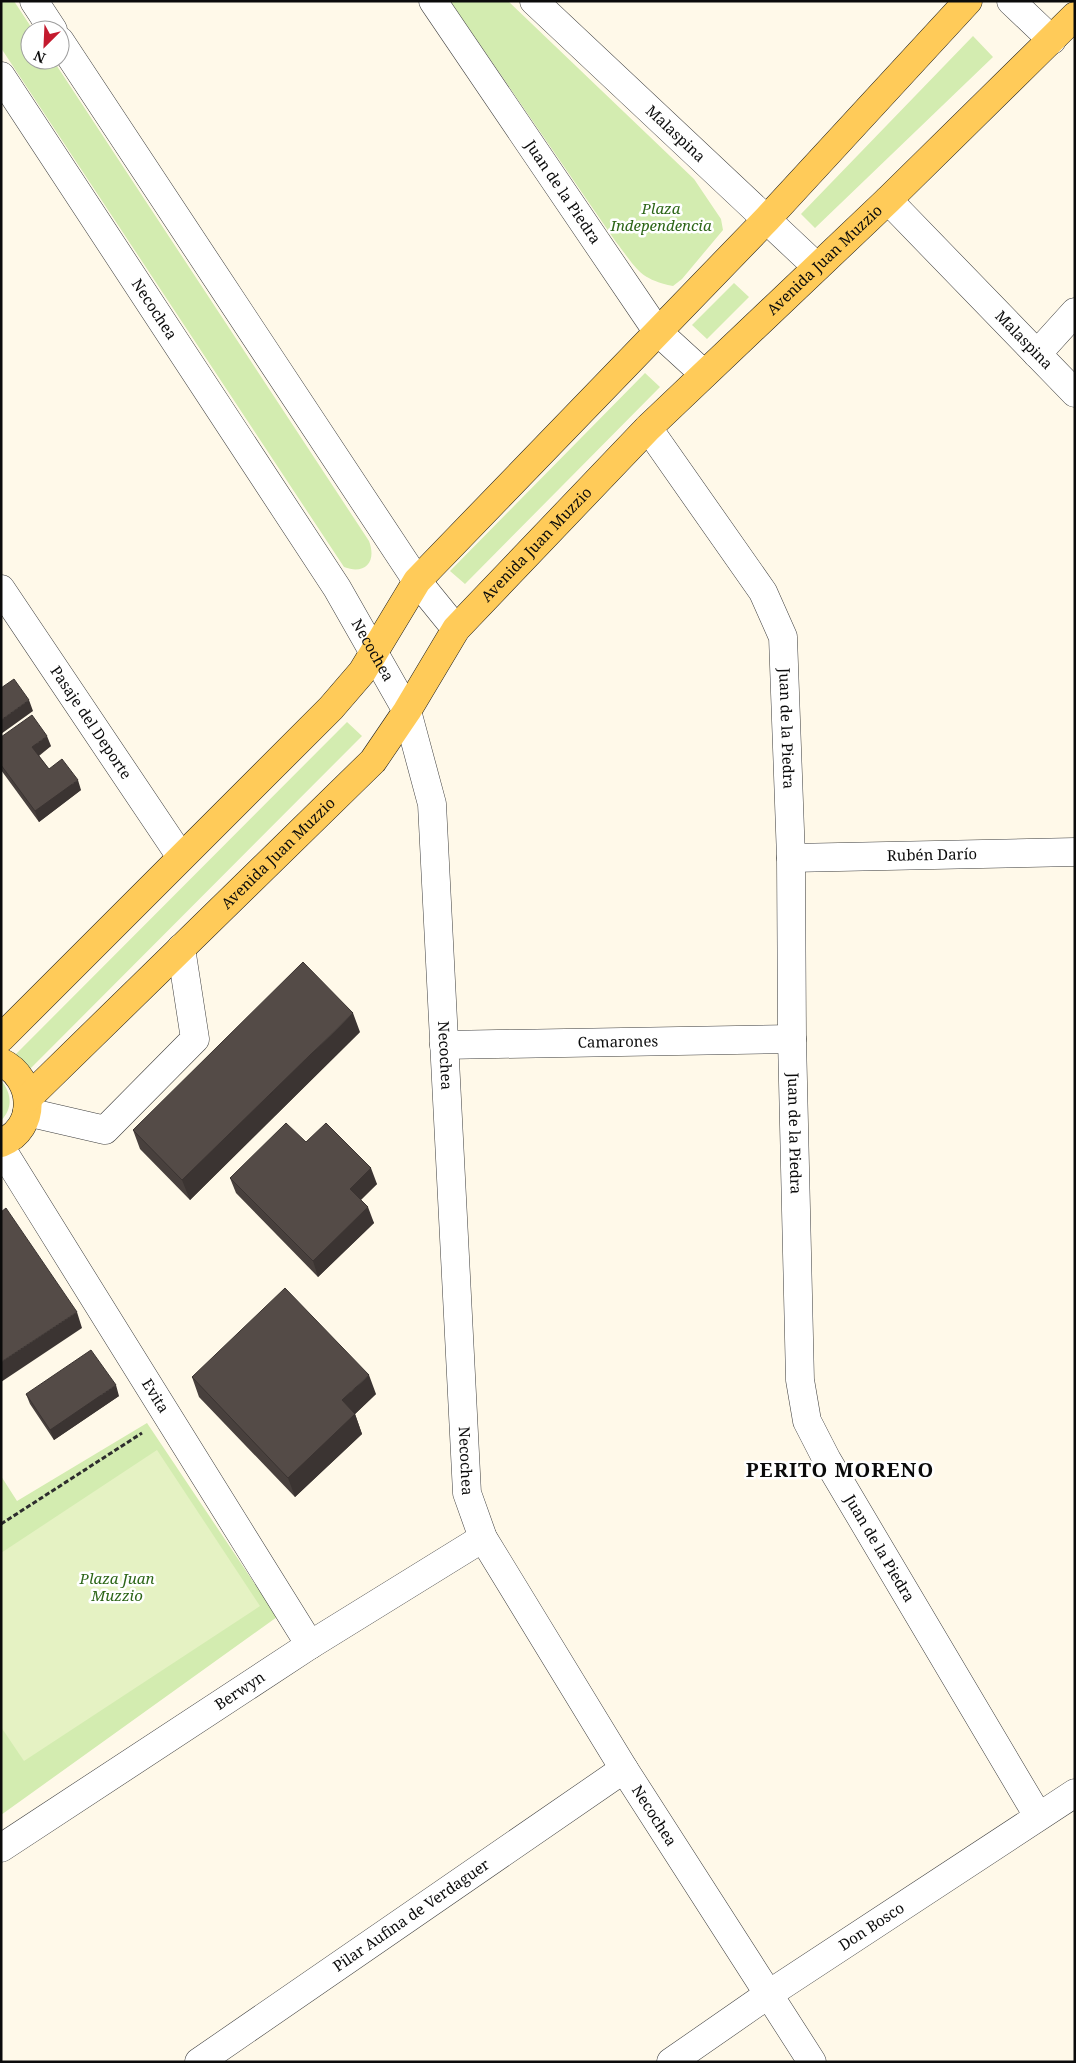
<svg xmlns="http://www.w3.org/2000/svg" width="1076" height="2063" viewBox="0 0 1076 2063" font-family="'Noto Serif',serif">
<style>
.green{fill:#d3ecb0}
.pitch{fill:#e5f2c3}
.lines{fill:none;stroke-linecap:round;stroke-linejoin:round}
.minor-casing{stroke:#3e3e3e;stroke-width:29}
.major-casing{stroke:#1c1c1c;stroke-width:29}
.path{stroke:#2d2d2d;stroke-width:3;stroke-dasharray:5 2.5;stroke-linecap:butt}
.minor{stroke:#fff;stroke-width:28}
.major{stroke:#ffcb59;stroke-width:28}
.wall{fill:#48403d}
.shaded-wall{fill:#3b3432}
.building{fill:#544b47;stroke:#3b3432}
.labels{text-anchor:middle;stroke-width:5;stroke-linejoin:round;paint-order:stroke}
.street-label{font-size:15px;fill:#0b0b0b;stroke:#fff}
.park-label{font-size:15px;font-style:italic;fill:#2d6618;stroke:#fff}
.district-label{font-size:20px;font-weight:bold;letter-spacing:1px;fill:#0b0b0b;stroke:#fff}
</style>
<rect width="100%" height="100%" fill="#fff9e9"/>
<path class="green" d="M1,1H14L33,30H30V60H53L369,541C377,562 365,575 344,567L1,48Z
M450,1H508L694,179L721,219L723,230L682,279L673,286C639,279 637,269 616,242Z
M973,36L993,57L815,228L801,214Z
M734,283L749,297L707,339L692,325Z
M645,373L660,387L465,584L450,571Z
M347,722L362,736L28,1071L13,1057Z
M1,1080C12,1094 13,1108 1,1121Z
M147,1423L277,1617L1,1815V1476L17,1501Z"/>
<path class="pitch" d="M157,1450L260,1606L24,1761L1,1727V1553Z"/>
<g class="lines">
<g class="minor-casing">
<g id="minor">
<path d="M34,1L53,30"/>
<path id="s1" d="M433,1L657,331L704,374"/>
<path id="s2" d="M534,1L817,267"/>
<path d="M1011,1L1052,40"/>
<path d="M60,41L417,581L456,629"/>
<path id="s3" d="M1,76L337,588L407,711L432,804L467,1493L483,1538L624,1769L812,2062"/>
<path id="s4" d="M888,200L1075,393"/>
<path d="M1037,354L1075,312"/>
<path id="s5" d="M648,428L763,592L783,637L791,858L792,1039L800,1380L807,1421L827,1460L1038,1816"/>
<path id="s6" d="M1,589L181,857"/>
<path id="s7" d="M791,858L1075,852"/>
<path id="s8" d="M444,1045L792,1039"/>
<path d="M27,1112L105,1130L195,1039L181,948"/>
<path id="s9" d="M1,1148L310,1645"/>
<path id="s10" d="M1,1848L310,1645L483,1538"/>
<path id="s11" d="M199,2062L624,1769"/>
<path id="s12" d="M671,2062L769,1994L1075,1793"/>
</g>
</g>
<g class="major-casing">
<g id="major">
<path d="M1,1038L331,708L362,672L417,581L767,219L968,1"/>
<path d="M1,1062C35,1078 38,1128 1,1143"/>
<path id="s13" d="M28,1098L373,761L407,711L456,629L648,428L888,200L1075,16"/>
</g>
</g>
<path class="path" d="M1,1524L142,1433"/>
<use href="#minor" class="minor"/>
<use href="#major" class="major"/>
</g>
<path class="wall" d="M1,737L51,746L39,756L49,769L81,790L39,822L1,770Z
M360,1032L190,1200L140,1149L133,1130Z
M306,1142L377,1184L361,1200L374,1223L318,1277L236,1193L230,1178Z
M192,1377L376,1394L355,1414L362,1434L295,1497L199,1397Z
M26,1394L119,1396L54,1440L30,1404Z"/>
<path class="shaded-wall" d="M29,700L33,711L1,734V720Z
M47,736L51,746L36,757L32,747Z
M78,780L81,790L39,822L35,811Z
M353,1013L360,1032L190,1200L182,1180Z
M371,1168L377,1184L356,1204L350,1189Z
M368,1207L374,1223L318,1277L313,1261Z
M77,1312L82,1328L1,1382V1362Z
M369,1375L376,1394L355,1414L362,1434L295,1497L288,1478L342,1400Z
M116,1385L119,1396L54,1440L50,1430Z"/>
<path class="building" d="M14,679L29,700L1,720V688Z
M32,715L47,736L32,747L49,769L62,759L78,780L35,811L1,765V737Z
M303,962L353,1013L182,1180L133,1130Z
M286,1123L306,1142L326,1123L371,1168L350,1189L368,1207L313,1261L230,1178Z
M6,1208L77,1312L1,1362V1212Z
M285,1288L369,1375L342,1400L355,1414L288,1478L192,1377Z
M91,1350L116,1385L50,1430L26,1394Z"/>
<g class="labels">
<g class="street-label">
<text dy="5" stroke="none"><textPath href="#s2" startOffset="194">Malaspina</textPath></text>
<text dy="5" stroke="none"><textPath href="#s1" startOffset="231">Juan de la Piedra</textPath></text>
<text dy="5" stroke="none"><textPath href="#s13" startOffset="1160">Avenida Juan Muzzio</textPath></text>
<text dy="5" stroke="none"><textPath href="#s3" startOffset="279">Necochea</textPath></text>
<text dy="5" stroke="none"><textPath href="#s4" startOffset="195">Malaspina</textPath></text>
<text dy="5" stroke="none"><textPath href="#s13" startOffset="755">Avenida Juan Muzzio</textPath></text>
<text dy="5" stroke="none"><textPath href="#s3" startOffset="684">Necochea</textPath></text>
<text dy="5" stroke="none"><textPath href="#s6" startOffset="161">Pasaje del Deporte</textPath></text>
<text dy="5" stroke="none"><textPath href="#s5" startOffset="341">Juan de la Piedra</textPath></text>
<text dy="5" stroke="none"><textPath href="#s13" startOffset="350">Avenida Juan Muzzio</textPath></text>
<text dy="5" stroke="none"><textPath href="#s7" startOffset="141">Rubén Darío</textPath></text>
<text dy="5" stroke="none"><textPath href="#s8" startOffset="174">Camarones</textPath></text>
<text dy="5" stroke="none"><textPath href="#s3" startOffset="1102">Necochea</textPath></text>
<text dy="5" stroke="none"><textPath href="#s5" startOffset="746">Juan de la Piedra</textPath></text>
<text dy="5" stroke="none"><textPath href="#s9" startOffset="292">Evita</textPath></text>
<text dy="5" stroke="none"><textPath href="#s3" startOffset="1508">Necochea</textPath></text>
<text dy="5" stroke="none"><textPath href="#s5" startOffset="1181">Juan de la Piedra</textPath></text>
<text dy="5" stroke="none"><textPath href="#s10" startOffset="286">Berwyn</textPath></text>
<text dy="5" stroke="none"><textPath href="#s3" startOffset="1914">Necochea</textPath></text>
<text dy="5" stroke="none"><textPath href="#s11" startOffset="258">Pilar Aufina de Verdaguer</textPath></text>
<text dy="5" stroke="none"><textPath href="#s12" startOffset="242">Don Bosco</textPath></text>
</g>
<g class="park-label">
<text x="661" y="214">Plaza<tspan x="661" dy="17">Independencia</tspan></text>
<text x="117" y="1584">Plaza Juan<tspan x="117" dy="17">Muzzio</tspan></text>
</g>
<g class="district-label">
<text x="840" y="1477">PERITO MORENO</text>
</g>
</g>
<rect width="1076" height="2063" fill="none" stroke="#0b0b0b" stroke-width="5"/>
<g transform="translate(45 45) rotate(204)"><circle r="24" fill="#ffffff" stroke="#9d9d9d"/>
<path d="M0-4L9 19L0 12L-9 19Z" fill="#c41a2e"/>
<text y="-8" font-size="14" font-weight="bold" text-anchor="middle" fill="#0b0b0b">N</text>
</g>
</svg>
